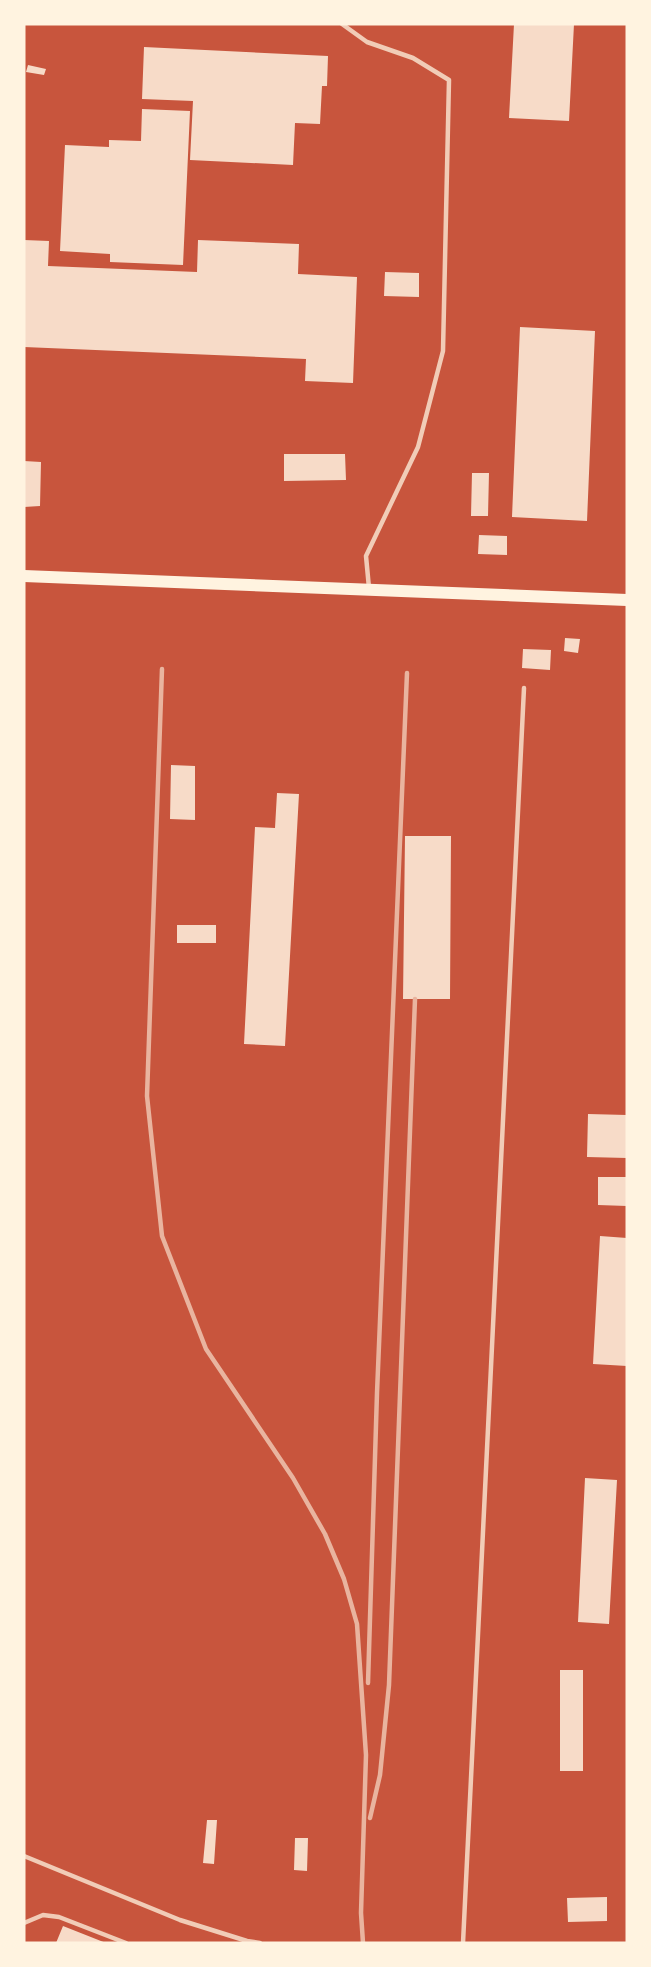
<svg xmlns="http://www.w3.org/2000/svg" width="651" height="1967" viewBox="0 0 651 1967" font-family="Inter,sans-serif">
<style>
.building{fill:#f7dbc8}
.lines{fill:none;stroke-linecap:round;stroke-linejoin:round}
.service{stroke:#f1ccb7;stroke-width:4.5}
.secondary{stroke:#fff3e0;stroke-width:12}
.rail{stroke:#e9b49f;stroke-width:4.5}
</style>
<rect width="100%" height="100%" fill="#c8553d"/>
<path class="building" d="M514,24H574L569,121L509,118Z
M144,47L328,56L327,86H322L320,124L295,123L293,165L190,160L193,101L142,99Z
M28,65L46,69L44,75L26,72Z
M142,109L190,111L183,265L110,262V254L60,251L65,145L109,147V140L141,141Z
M24,240L49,241L48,266L197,272L198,240L299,244L298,274L357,277L353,383L305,381L306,359L24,347Z
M385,272L419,273V297L384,296Z
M520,327L595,331L587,521L512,517Z
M284,454H345L346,480L284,481Z
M24,461L41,462L40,506L24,507Z
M472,473H489L488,516H471Z
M479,535L507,536V555L478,554Z
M565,638L580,639L578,653L564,651Z
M523,649L551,650L550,670L522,668Z
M171,765L195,766V820L170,819Z
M277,793L299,794L285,1046L244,1044L255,827L275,828Z
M405,836H451L450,999H403Z
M177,925H216V943H177Z
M588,1114L627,1115V1158L587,1157Z
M598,1177H627V1206L598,1205Z
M600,1236L627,1238V1366L593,1364Z
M585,1478L617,1480L609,1624L578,1622Z
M560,1670H583V1771H560Z
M207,1820H217L214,1864L203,1863Z
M295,1838H308L307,1871L294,1870Z
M607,1897V1921L568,1922L567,1898Z
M63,1926L106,1943H56Z"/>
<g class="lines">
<path class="service" d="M342,24L367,42L413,58L449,80L443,351L418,447L366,556L369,588
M24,1856L180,1920L247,1941L260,1943
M24,1923L43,1915L59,1917L126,1943
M463,1943L524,688"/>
<path class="secondary" d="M24,576L627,600"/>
<path class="rail" d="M162,669L147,1096L162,1236L206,1349L293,1478L325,1534L344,1579L357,1624L366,1755L361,1913L363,1943
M368,1683L377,1393L407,673
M370,1818L380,1775L389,1685L415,999"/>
</g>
<rect width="651" height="1967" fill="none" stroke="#fff3e0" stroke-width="51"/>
</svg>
